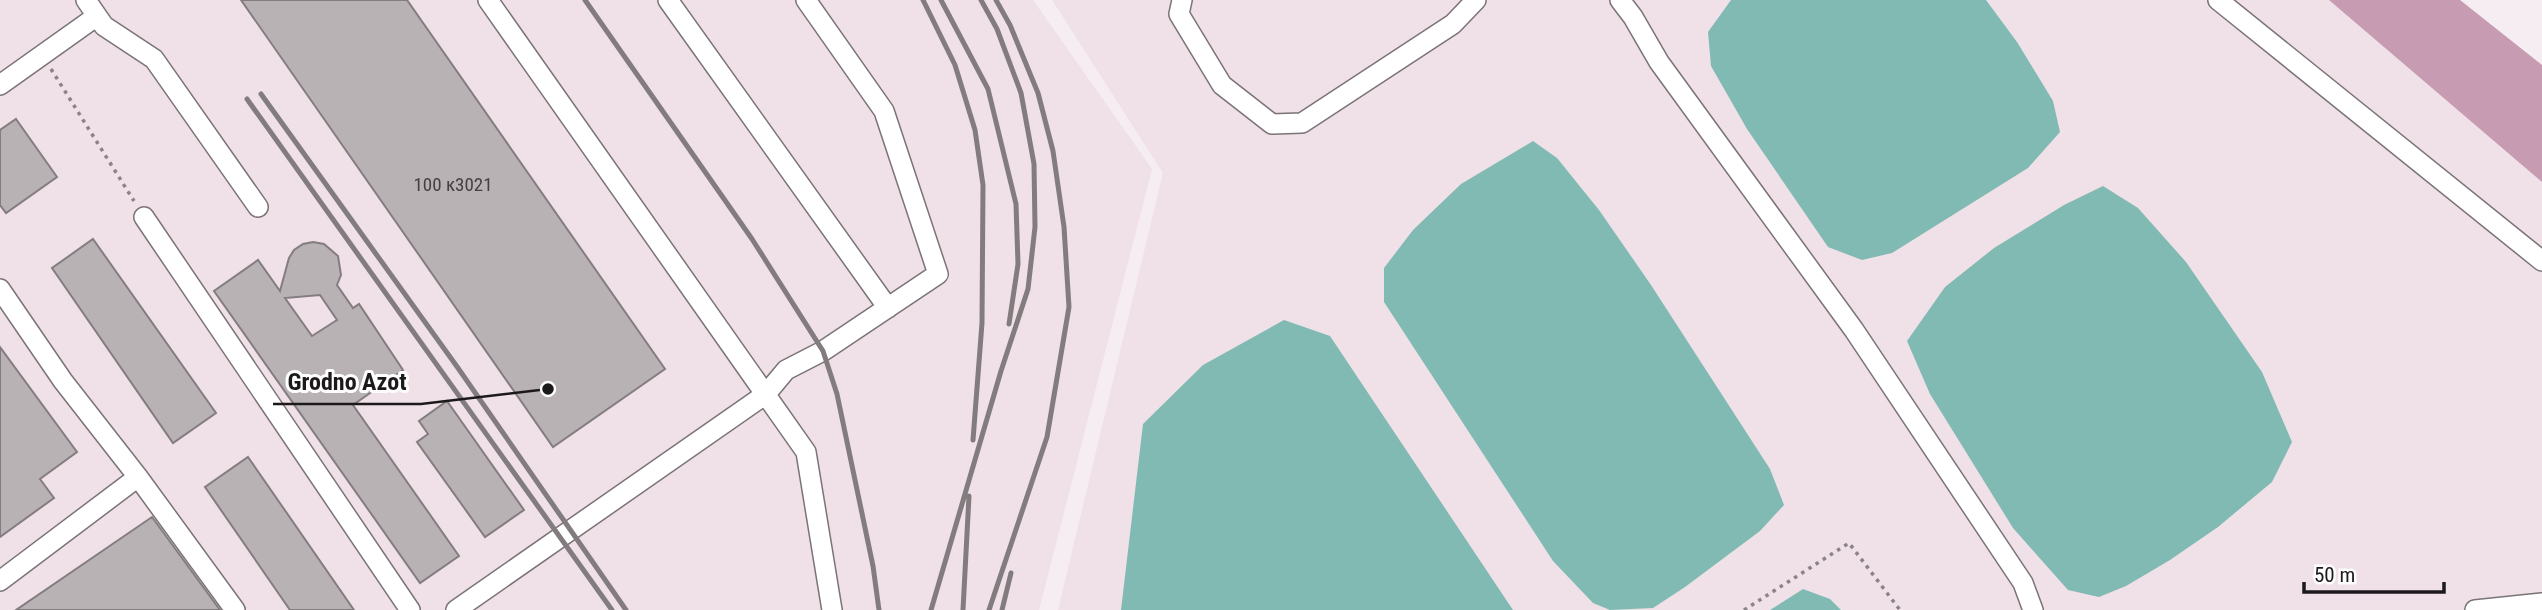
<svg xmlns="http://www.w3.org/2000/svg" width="2542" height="610" viewBox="0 0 2542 610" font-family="'Roboto Condensed',sans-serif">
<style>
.built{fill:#f0e0e7}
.forest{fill:#c79bb1}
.water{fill:#81bab3}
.building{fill:#b9b2b5;stroke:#847d80;stroke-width:2;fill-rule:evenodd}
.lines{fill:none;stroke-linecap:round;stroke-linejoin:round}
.minor-casing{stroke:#7a7377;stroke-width:22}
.path{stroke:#8a8487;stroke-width:3.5;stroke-dasharray:3.5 5;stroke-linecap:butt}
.minor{stroke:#fff;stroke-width:19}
.rail{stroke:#827c7f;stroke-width:5}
.labels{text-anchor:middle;stroke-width:6;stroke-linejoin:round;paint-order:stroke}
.number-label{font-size:19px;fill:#433f42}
.leader{fill:none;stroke:#1c191b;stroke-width:2.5}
.callout-dot{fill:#1c191b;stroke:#fefdfd;stroke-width:2.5}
.callout-label{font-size:24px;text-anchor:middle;font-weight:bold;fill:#1c191b;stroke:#fefdfd;stroke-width:6;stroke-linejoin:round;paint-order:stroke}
</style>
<rect width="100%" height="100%" fill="#f5edf1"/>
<path class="built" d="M0,0H1033L1152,169L1039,610H0Z
M1052,0H2343L2542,169V610H1058L1163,173Z"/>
<path class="forest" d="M2329,0H2460L2542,65V182Z"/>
<path class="water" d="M1731,0H1986L2017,42L2053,101L2060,132L2028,168L1892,253L1862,260L1828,247L1747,129L1711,66L1708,32Z
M1533,141L1557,158L1599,210L1651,285L1770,469L1784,505L1760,531L1685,587L1653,608L1610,610L1593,603L1553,561L1384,302V268L1413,230L1461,184Z
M2103,186L2138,208L2186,262L2262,372L2292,442L2272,482L2218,527L2170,560L2126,586L2099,597L2068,590L2013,528L1930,394L1907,341L1945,287L1994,248L2064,205Z
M1284,320L1330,336L1513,610H1121L1143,424L1203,365Z
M1803,589L1830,599L1841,610H1770Z"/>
<path class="building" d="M241,0H407L665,369L553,447Z
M16,119L57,177L6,213L0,205V130Z
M93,239L216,413L173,443L52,268Z
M313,242L324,244L338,256L341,275L337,285L353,308L359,304L403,370L353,405L459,556L420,583L214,291L258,260L280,291L289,258L294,250L303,244ZM320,295L337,320L312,336L285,298Z
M0,347L77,452L40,479L54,498L0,537Z
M447,401L524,510L485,537L417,442L428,434L419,421Z
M248,457L354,610H290L205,487Z
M152,517L220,610H16Z"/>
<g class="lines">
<g class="minor-casing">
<path id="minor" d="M86,0L104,26L154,59L258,207
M488,0L806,452L832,610
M668,0L888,308
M1182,0L1179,14L1222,85L1272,124L1302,123L1453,24L1476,0
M1620,0L1633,17L1659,62L1854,330L2023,583L2033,610
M2218,0L2542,261
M0,85L97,16
M144,217L410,610
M0,289L63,381L138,477
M0,581L138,477L235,610
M456,610L766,394L786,370L823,351L938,274L884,111L806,0
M2475,610L2542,603"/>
</g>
<path class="path" d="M51,69L134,201
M1744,610L1849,543L1900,610"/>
<use href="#minor" class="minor"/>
<path class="rail" d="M585,0L752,239L823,351L837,394L873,566L879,610
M923,0L955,65L975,130L983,185L982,323L973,440
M941,0L988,89L1016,204L1018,264L1009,324
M261,94L458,368L626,610
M247,99L612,610
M931,610L1001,371L1028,289L1035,227L1034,164L1021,93L997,29L981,0
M963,610L969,496
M989,610L1047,437L1069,307L1064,227L1053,151L1038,93L1010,25L996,0
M1002,610L1011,573"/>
</g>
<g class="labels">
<g class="number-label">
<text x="453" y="191">100 к3021</text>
</g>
</g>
<path class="leader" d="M548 389L421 404H273"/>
<circle class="callout-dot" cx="548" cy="389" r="7"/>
<g class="callout-label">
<text x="347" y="390">Grodno Azot</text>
</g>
<path d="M2304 582v10h140v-10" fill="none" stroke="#1c191b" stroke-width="3.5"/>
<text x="2314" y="582" font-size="21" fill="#1c191b" stroke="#fefdfd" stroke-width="5" paint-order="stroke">50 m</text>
</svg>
